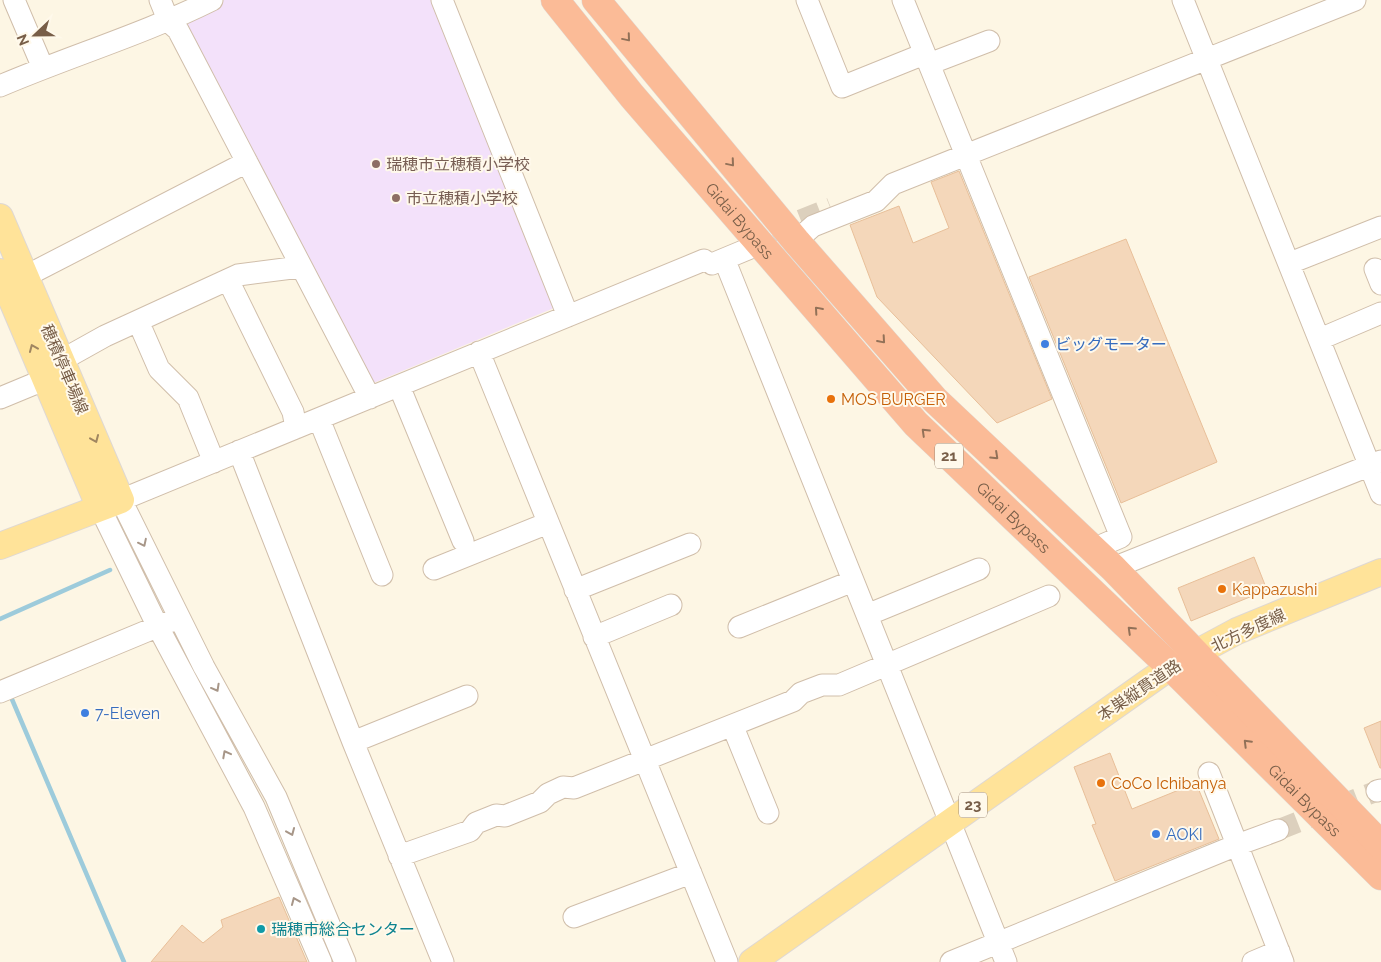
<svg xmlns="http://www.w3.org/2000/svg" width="1381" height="962" viewBox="0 0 1381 962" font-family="Raleway,'Noto Sans JP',sans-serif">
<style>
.education{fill:#f3e1fa}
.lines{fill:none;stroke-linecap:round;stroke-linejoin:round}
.stream{stroke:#9dcbdb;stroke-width:4.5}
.building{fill:#f4d7ba;stroke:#e8bf99}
.minor-tunnel{stroke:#dcd0bd;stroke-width:21;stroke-dasharray:21 11;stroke-linecap:butt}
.minor-casing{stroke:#d0beaa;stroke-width:23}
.major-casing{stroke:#dfd8d3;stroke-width:28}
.highway-casing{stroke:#dfd8d3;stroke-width:29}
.minor{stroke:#fff;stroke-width:21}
.major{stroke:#ffe399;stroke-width:26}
.highway{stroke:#fbbb97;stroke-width:28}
.oneway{stroke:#927158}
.oneway2{stroke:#a08660}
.oneway3{stroke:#a79688}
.education-dot{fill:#8d6e63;stroke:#fff9eb;stroke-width:2}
.shop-dot{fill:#3f7fe0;stroke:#fff9eb;stroke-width:2}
.food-dot{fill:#e8710a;stroke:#fff9eb;stroke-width:2}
.culture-dot{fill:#0f9aa8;stroke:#fff9eb;stroke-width:2}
.labels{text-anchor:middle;stroke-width:4;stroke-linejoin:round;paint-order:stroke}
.shield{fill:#fff9eb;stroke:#a08c79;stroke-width:1}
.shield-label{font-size:15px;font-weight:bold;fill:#785e48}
.education-label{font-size:16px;fill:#785e54;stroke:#fff9eb;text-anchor:start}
.street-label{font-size:16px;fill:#785e48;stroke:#fff9eb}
.shop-label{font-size:16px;fill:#366cbe;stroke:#fff9eb;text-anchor:start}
.food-label{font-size:16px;fill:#c56008;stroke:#fff9eb;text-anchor:start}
.culture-label{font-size:16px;fill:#0d838f;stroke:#fff9eb;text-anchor:start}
</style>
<rect width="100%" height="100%" fill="#fdf6e4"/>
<path class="education" d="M224,0H432L554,308L371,384L180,20Z"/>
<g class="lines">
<path class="stream" d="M0,619L110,570
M11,697L124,962"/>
</g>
<path class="building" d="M959,171L1052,399L997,423L877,297L850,225L899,206L913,243L949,228L931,182Z
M1126,239L1217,462L1121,503L1029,277Z
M1254,557L1267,590L1191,621L1178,588Z
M1381,721V768H1380L1364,728Z
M1110,753L1132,809L1196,783L1219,839L1115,881L1092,825L1096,824L1074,767Z
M279,897L307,962H151L182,925L203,943L223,927L221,920Z"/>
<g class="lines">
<path class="minor-tunnel" d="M771,232L831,208
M1278,830L1377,791"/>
<g class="minor-casing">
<path id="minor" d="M14,0L43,68
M160,0L169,22L178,30L370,398
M442,0L568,316
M807,0L842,87L924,54
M903,0L1121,537L1093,549
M1183,0L1381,494
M929,64L989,41
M0,86C70,56 144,34 212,0
M796,241L813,226L876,201L893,184L1355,0
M725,261L1006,962
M1290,263L1381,227
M712,264L760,244
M1375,269L1381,284
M26,276L247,162
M228,280L293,412L296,428
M138,321L159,369L188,398L214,462
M1320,339L1381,313
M479,352L727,962
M62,360L105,336L238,275L300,267
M399,386L463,541
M0,398L46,379
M319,419L382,575
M239,451L353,742L443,962
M99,506L158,627L254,807L321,962
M1113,568L1381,461
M434,569L548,523
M575,590L690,544
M867,615L979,569
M739,627L853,581
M594,637L671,605
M0,692L171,621
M733,727L768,813
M353,742L467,696
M1209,773L1283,962
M1377,791L1381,790
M399,856L470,831L476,823L496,815L505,816L540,802L548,794L563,787L574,788L793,701L801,693L822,685H839L1049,596
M574,917L691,873
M345,962L276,797L204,667L121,500L704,260
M951,962L1237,845L1278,830
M1253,962L1279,951"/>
</g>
<g class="major-casing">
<path id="major" d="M0,217L121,500L0,546
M0,272L99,506
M752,962L1170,667L1237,631L1381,572"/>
</g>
<g class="highway-casing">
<g id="highway">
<path id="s1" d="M555,0L632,96L916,424L1181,677L1381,876"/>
<path d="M596,0L796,241L935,400L1113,568L1381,845"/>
</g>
</g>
<use href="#minor" class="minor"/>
<use href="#major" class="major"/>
<use href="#highway" class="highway"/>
</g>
<defs><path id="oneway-chevron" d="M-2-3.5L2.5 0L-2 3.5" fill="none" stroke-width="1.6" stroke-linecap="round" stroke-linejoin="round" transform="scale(1.25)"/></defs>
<g class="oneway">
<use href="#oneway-chevron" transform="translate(627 38) rotate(50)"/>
<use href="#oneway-chevron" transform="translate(731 163) rotate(50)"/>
<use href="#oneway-chevron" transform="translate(818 310) rotate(-131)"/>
<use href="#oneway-chevron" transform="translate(882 340) rotate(49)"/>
<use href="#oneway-chevron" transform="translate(925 432) rotate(-136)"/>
<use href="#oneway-chevron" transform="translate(995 456) rotate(43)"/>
<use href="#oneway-chevron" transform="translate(1131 630) rotate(-136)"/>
<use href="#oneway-chevron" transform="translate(1247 743) rotate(-135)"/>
</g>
<g class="oneway2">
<use href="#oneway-chevron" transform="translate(33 348) rotate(-113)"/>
<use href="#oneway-chevron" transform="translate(95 439) rotate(67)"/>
</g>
<g class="oneway3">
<use href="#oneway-chevron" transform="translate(143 543) rotate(64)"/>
<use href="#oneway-chevron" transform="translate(216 688) rotate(61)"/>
<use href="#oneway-chevron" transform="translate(226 754) rotate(-118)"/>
<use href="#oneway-chevron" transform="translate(291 832) rotate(67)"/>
<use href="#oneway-chevron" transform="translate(295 901) rotate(-113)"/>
</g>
<g class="education-dot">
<circle cx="376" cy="164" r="5"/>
<circle cx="396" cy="198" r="5"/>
</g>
<g class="shop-dot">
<circle cx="1045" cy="344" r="5"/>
<circle cx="85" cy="713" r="5"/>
<circle cx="1156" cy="834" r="5"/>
</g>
<g class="food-dot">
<circle cx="831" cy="399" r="5"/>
<circle cx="1222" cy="589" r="5"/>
<circle cx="1101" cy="783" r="5"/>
</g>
<circle class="culture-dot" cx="261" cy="929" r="5"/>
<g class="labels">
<g class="shield">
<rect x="935" y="443.5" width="28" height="25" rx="4"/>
<rect x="959" y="792.5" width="28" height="25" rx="4"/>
</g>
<g class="shield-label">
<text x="949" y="461">21</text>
<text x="973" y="810">23</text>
</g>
<g class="education-label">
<text x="386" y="170">瑞穂市立穂積小学校</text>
<text x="406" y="204">市立穂積小学校</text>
</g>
<g class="street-label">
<text dy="6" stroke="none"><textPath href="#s1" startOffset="288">Gidai Bypass</textPath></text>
<text transform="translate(65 369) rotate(67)" y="6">穂積停車場線</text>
<text dy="6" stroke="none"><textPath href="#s1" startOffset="692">Gidai Bypass</textPath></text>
<text transform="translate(1248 630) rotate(-25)" y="6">北方多度線</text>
<text transform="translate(1139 690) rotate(-34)" y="6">本巣縦貫道路</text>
<text dy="6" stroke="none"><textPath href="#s1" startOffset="1098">Gidai Bypass</textPath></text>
</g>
<g class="shop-label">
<text x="1055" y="350">ビッグモーター</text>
<text x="95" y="719">7-Eleven</text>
<text x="1166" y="840">AOKI</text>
</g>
<g class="food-label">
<text x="841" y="405">MOS BURGER</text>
<text x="1232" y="595">Kappazushi</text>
<text x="1111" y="789">CoCo Ichibanya</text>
</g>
<g class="culture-label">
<text x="271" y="935">瑞穂市総合センター</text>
</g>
</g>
<g transform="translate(35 35) rotate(248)" stroke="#fff9eb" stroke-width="4" paint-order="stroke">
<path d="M0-4L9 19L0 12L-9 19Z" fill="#785e48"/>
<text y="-8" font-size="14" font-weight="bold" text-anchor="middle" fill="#785e48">N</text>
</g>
</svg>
